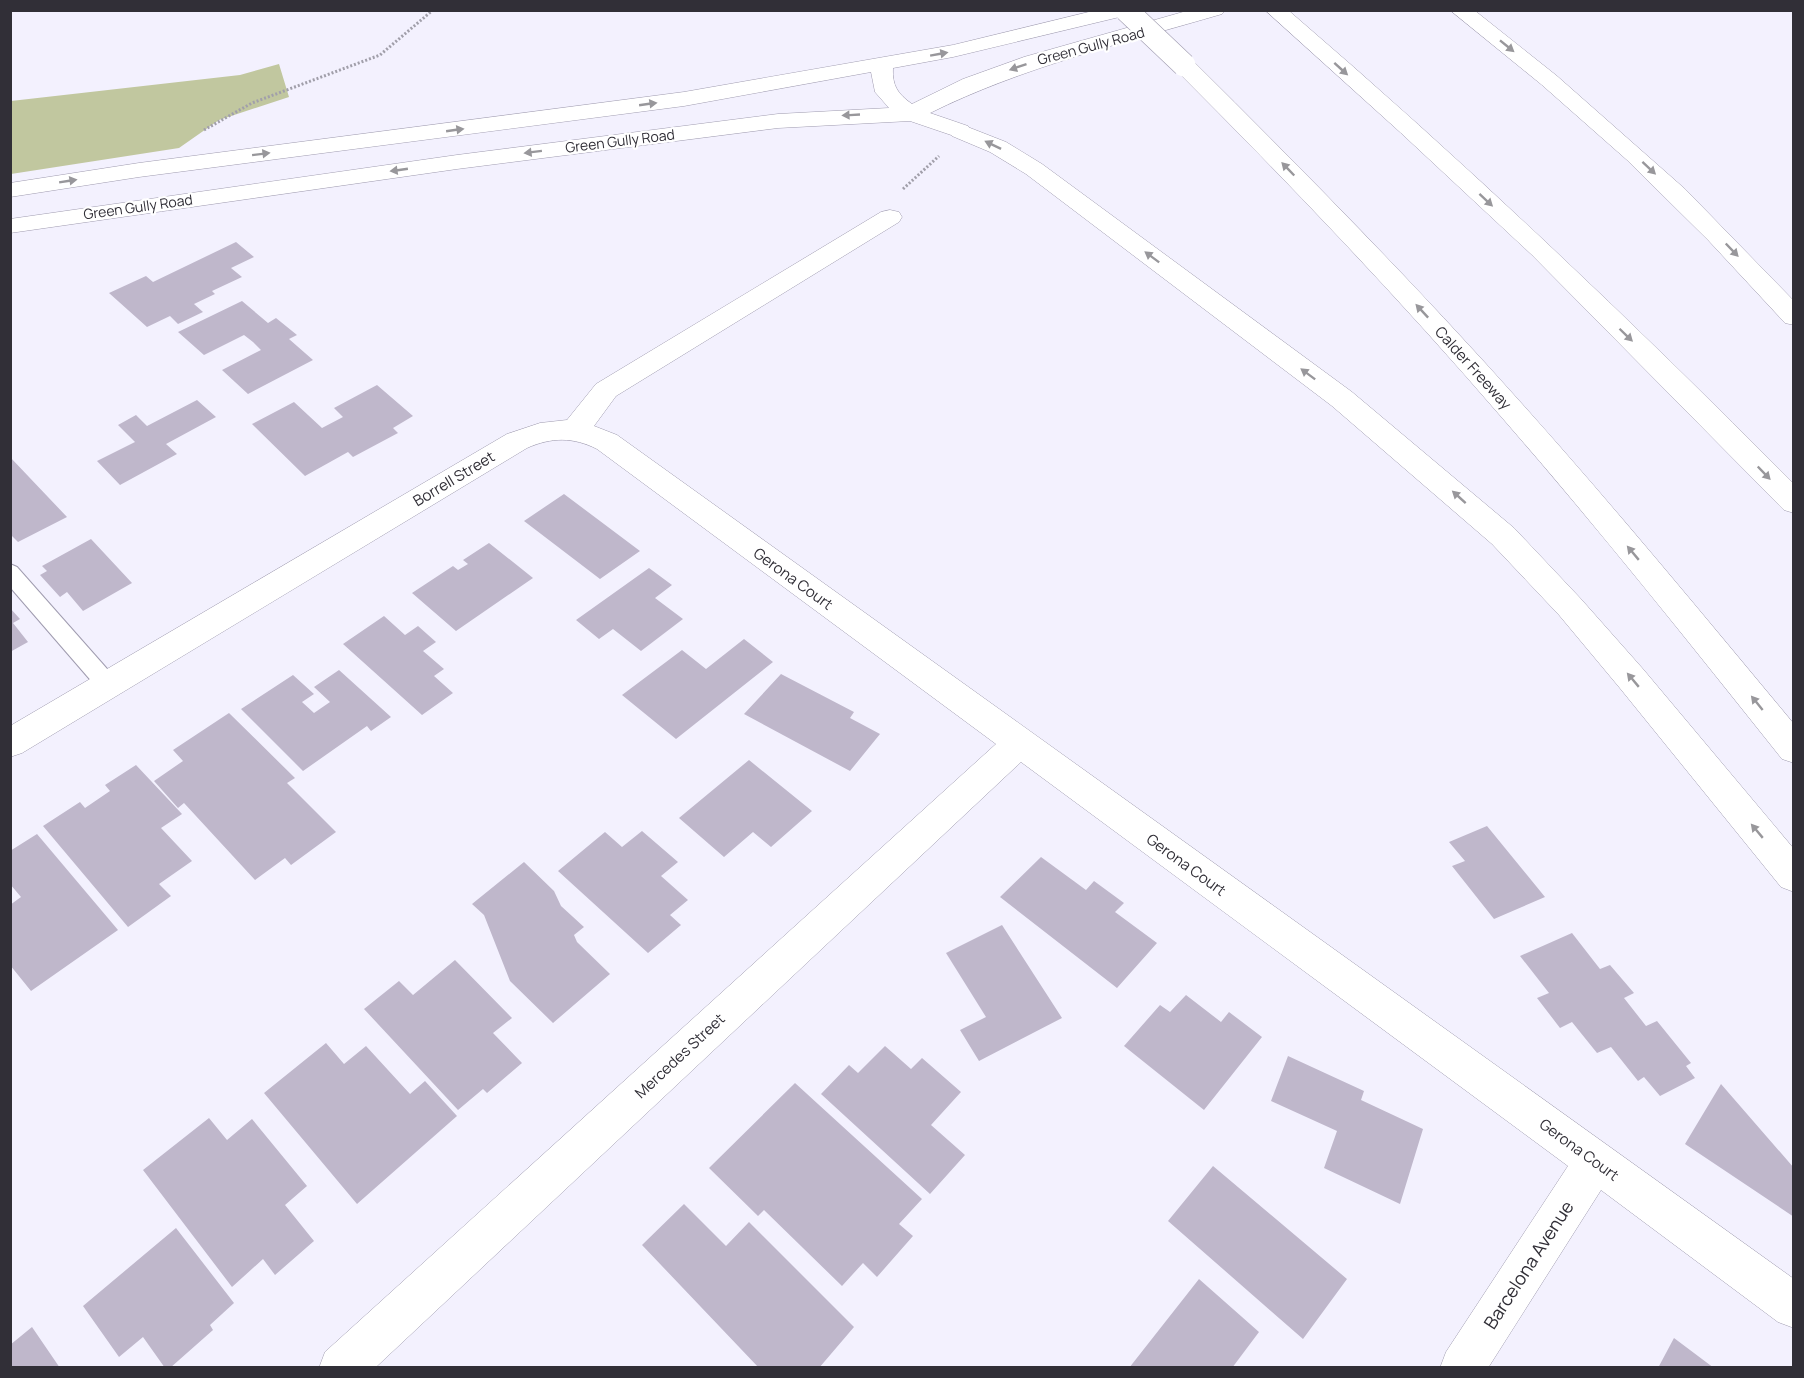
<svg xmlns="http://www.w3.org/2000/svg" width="1804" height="1378" viewBox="0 0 1804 1378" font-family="Manrope,sans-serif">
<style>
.green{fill:#c1c79f}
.building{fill:#bfb7cb}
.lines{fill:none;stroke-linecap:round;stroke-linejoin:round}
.lane-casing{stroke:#9f9baf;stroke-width:2}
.street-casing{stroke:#9f9baf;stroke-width:1}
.primary-casing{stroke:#9f9baf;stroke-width:1}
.highway-casing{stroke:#9f9baf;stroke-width:1}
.path{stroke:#a19faa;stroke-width:3;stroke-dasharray:2 2;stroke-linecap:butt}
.lane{fill:#fff;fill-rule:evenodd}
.street{fill:#fff;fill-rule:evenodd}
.primary{fill:#fff;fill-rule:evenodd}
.highway{fill:#fff;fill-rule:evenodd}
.highway-bridge-casing{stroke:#9f9baf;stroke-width:24;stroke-linecap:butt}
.highway-bridge{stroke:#fff;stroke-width:23}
.oneway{fill:#98979b}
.labels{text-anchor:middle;stroke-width:4.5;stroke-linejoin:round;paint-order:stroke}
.far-street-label{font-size:14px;fill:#312f37;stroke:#fff}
.street-label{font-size:15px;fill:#312f37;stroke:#fff}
.near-street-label{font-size:18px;fill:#312f37;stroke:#fff}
</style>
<rect width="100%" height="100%" fill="#f3f1fe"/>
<path class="green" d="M279,64L289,97L219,120L179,148L11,174V101L240,75Z"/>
<path class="building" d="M236,242L254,257L231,268L242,277L212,291L215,294L194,304L203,312L178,324L170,316L147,327L109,293L146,276L153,282Z
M242,301L268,323L276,318L297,335L289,339L313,360L248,394L222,370L261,350L253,342L244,335L204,355L178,332Z
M377,385L413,416L393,428L398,433L353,457L348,452L305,476L252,424L294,402L322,428L343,417L334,408Z
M197,400L216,417L166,444L177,454L120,485L97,461L135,442L118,425L136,415L147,426Z
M10,457L67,517L18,542L10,534Z
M564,494L640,551L600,579L524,521Z
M91,539L132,583L83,611L67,592L60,597L40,575L47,571L42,566Z
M489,543L533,578L456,631L412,593L453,566L458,570L468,564L463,560Z
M649,568L672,585L655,598L683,619L641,651L613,629L599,639L576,620Z
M10,608L20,619L13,623L28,642L10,652Z
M384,616L405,635L418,626L436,642L423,651L444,669L434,676L453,693L422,715L343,644Z
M744,639L773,662L676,739L622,695L682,650L706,669Z
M339,670L391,717L371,731L367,726L303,771L241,709L293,675L314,694L302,702L314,713L330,702L314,687Z
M781,674L854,712L850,718L880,734L850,771L744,714Z
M229,713L295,778L287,783L336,832L291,865L285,858L255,880L184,803L178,808L154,781L183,761L173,750Z
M749,760L812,811L771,847L753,832L724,857L679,818Z
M136,765L182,814L161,828L192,861L159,884L171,896L128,927L43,826L80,802L85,808L110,791L105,785Z
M1487,826L1545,897L1494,919L1452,866L1465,861L1449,842Z
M642,831L678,862L661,876L688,900L670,915L681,925L648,953L558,871L605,832L622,847Z
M37,834L118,930L31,991L10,965V905L21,897L10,884V851Z
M1041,857L1086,890L1094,881L1124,903L1115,912L1157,943L1117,988L1000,897Z
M524,862L554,891L561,906L584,927L574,935L577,942L610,974L553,1023L510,981L484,915L472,904Z
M1002,925L1062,1018L979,1061L960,1030L986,1017L946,953Z
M1572,933L1600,969L1610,965L1634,993L1624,998L1646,1026L1657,1021L1691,1063L1686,1066L1695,1078L1660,1096L1644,1077L1638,1081L1611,1047L1597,1053L1572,1022L1560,1028L1537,998L1549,993L1520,956Z
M455,960L512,1018L493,1033L522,1063L487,1093L483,1089L458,1110L364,1009L399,981L413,995Z
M1186,995L1221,1022L1229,1012L1262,1037L1204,1110L1124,1046L1160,1005L1170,1012Z
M326,1043L344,1064L366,1046L410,1094L425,1081L457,1116L357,1204L264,1093Z
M885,1046L911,1069L922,1058L961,1092L931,1125L965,1155L930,1194L821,1094L849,1065L858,1073Z
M1288,1056L1364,1091L1361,1100L1423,1129L1400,1204L1324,1168L1337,1131L1271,1101Z
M795,1083L922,1199L899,1224L913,1236L877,1277L863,1263L842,1286L764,1210L758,1216L709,1168Z
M1721,1084L1794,1168V1217L1685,1144Z
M209,1118L227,1140L252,1119L307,1186L285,1205L314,1241L275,1275L263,1259L232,1287L143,1170Z
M1213,1166L1347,1279L1303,1339L1168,1221Z
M684,1204L726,1246L749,1222L854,1327L819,1368H759L642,1245Z
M176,1228L234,1303L210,1325L213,1330L170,1368H165L143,1337L119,1357L83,1306Z
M1199,1279L1259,1332L1232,1368H1129Z
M32,1327L60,1368H10V1345Z
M1674,1338L1714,1368H1658Z"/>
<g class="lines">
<g class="lane-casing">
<path id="lane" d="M10,564L17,567L116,679L119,685L116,691L108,694L100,691L10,587Z"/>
</g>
<g class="street-casing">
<path id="street" d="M890,210L899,212L902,217L899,222L616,396L594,426L617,435L1794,1279V1328L1778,1322L1601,1190L1488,1368H1440L1446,1352L1568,1166L1021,762L375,1368H319L325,1352L996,744L597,449C573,437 552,437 527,448L22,753L10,757V726L507,434L540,423L567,420L596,384L881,212Z"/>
</g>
<g class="primary-casing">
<path id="primary" d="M1097,10H1135L1132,14L953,57L893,68C892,86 898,94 912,104L963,79L1024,57L1190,10H1225L1222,14C1123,43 1023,67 930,113L968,126L971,131L968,136L960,138L910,121L778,128L457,169L10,233V219L457,155L778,114L889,108L875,92L871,72L684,106L139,177L10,197V183L139,163L684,92L953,45Z"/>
</g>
<g class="highway-casing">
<path id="highway" d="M1265,10H1288C1464,161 1631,320 1794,484V513L1784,510L1532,255L1401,133Z
M1450,10H1474L1557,76L1685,189L1794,301V325L1785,323L1708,240L1627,160L1542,85Z
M1184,58L1192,60C1306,173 1418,287 1524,406C1617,510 1705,617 1794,724V763L1782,759C1691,645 1600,530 1504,420C1400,299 1289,183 1176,70L1173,65L1176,60Z
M960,124L1006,142L1042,164L1352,392L1514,528L1581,599L1643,669L1794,849V892L1781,887L1619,687L1559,615L1492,544L1332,406L1026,174L990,152L952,136L949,131L952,126Z"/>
</g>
<path class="path" d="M204,130L252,103L380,55L433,10
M903,189L939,156"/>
<use href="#lane" class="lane"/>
<use href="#street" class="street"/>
<use href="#primary" class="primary"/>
<use href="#highway" class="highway"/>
<g class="highway-bridge-casing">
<path id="highway-bridge" d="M1126,10L1184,65"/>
</g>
<use href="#highway-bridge" class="highway-bridge"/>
</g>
<defs><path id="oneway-solid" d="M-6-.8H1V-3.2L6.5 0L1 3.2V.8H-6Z" transform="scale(1.5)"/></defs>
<g class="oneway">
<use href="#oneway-solid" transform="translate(1507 46) rotate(39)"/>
<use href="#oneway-solid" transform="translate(939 54) rotate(-10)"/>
<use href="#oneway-solid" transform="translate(1018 67) rotate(161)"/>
<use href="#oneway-solid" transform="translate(1341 69) rotate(42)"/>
<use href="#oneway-solid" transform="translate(648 104) rotate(-8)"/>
<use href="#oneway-solid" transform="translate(851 115) rotate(177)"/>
<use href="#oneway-solid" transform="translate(455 130) rotate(-8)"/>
<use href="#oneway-solid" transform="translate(993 145) rotate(-154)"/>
<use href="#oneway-solid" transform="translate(533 152) rotate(173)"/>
<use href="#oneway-solid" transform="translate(261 154) rotate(-7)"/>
<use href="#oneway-solid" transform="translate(1649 168) rotate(43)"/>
<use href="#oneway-solid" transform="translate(1288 169) rotate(-134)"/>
<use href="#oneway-solid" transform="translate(399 170) rotate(172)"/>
<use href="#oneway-solid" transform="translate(68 181) rotate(-9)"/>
<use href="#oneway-solid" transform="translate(1486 200) rotate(43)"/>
<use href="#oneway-solid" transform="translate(1732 250) rotate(46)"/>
<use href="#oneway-solid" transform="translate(1152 257) rotate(-143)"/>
<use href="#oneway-solid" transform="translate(1422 311) rotate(-133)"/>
<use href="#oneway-solid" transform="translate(1626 335) rotate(44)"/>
<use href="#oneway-solid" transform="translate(1308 374) rotate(-143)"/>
<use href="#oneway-solid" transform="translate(1764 473) rotate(46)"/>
<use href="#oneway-solid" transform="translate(1459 497) rotate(-138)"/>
<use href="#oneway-solid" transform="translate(1633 553) rotate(-130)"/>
<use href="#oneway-solid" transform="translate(1633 680) rotate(-130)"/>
<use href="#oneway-solid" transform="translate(1757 703) rotate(-129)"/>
<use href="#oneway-solid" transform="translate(1757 831) rotate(-130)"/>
</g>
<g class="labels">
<g class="far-street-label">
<text transform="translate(1091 46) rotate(-15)" y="5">Green Gully Road</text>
<text transform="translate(620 141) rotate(-7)" y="5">Green Gully Road</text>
<text transform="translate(138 207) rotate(-8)" y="5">Green Gully Road</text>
</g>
<g class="street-label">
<text transform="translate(1473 368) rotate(48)" y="5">Calder Freeway</text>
<text transform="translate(454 479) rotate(-31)" y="5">Borrell Street</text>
<text transform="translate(793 579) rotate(36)" y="5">Gerona Court</text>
<text transform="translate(1186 865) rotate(36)" y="5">Gerona Court</text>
<text transform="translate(680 1056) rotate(-43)" y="5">Mercedes Street</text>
<text transform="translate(1579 1150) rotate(36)" y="5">Gerona Court</text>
</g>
<g class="near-street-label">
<text transform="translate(1529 1265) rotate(-57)" y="6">Barcelona Avenue</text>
</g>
</g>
<rect width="1804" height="1378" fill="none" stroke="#312f37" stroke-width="24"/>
</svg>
